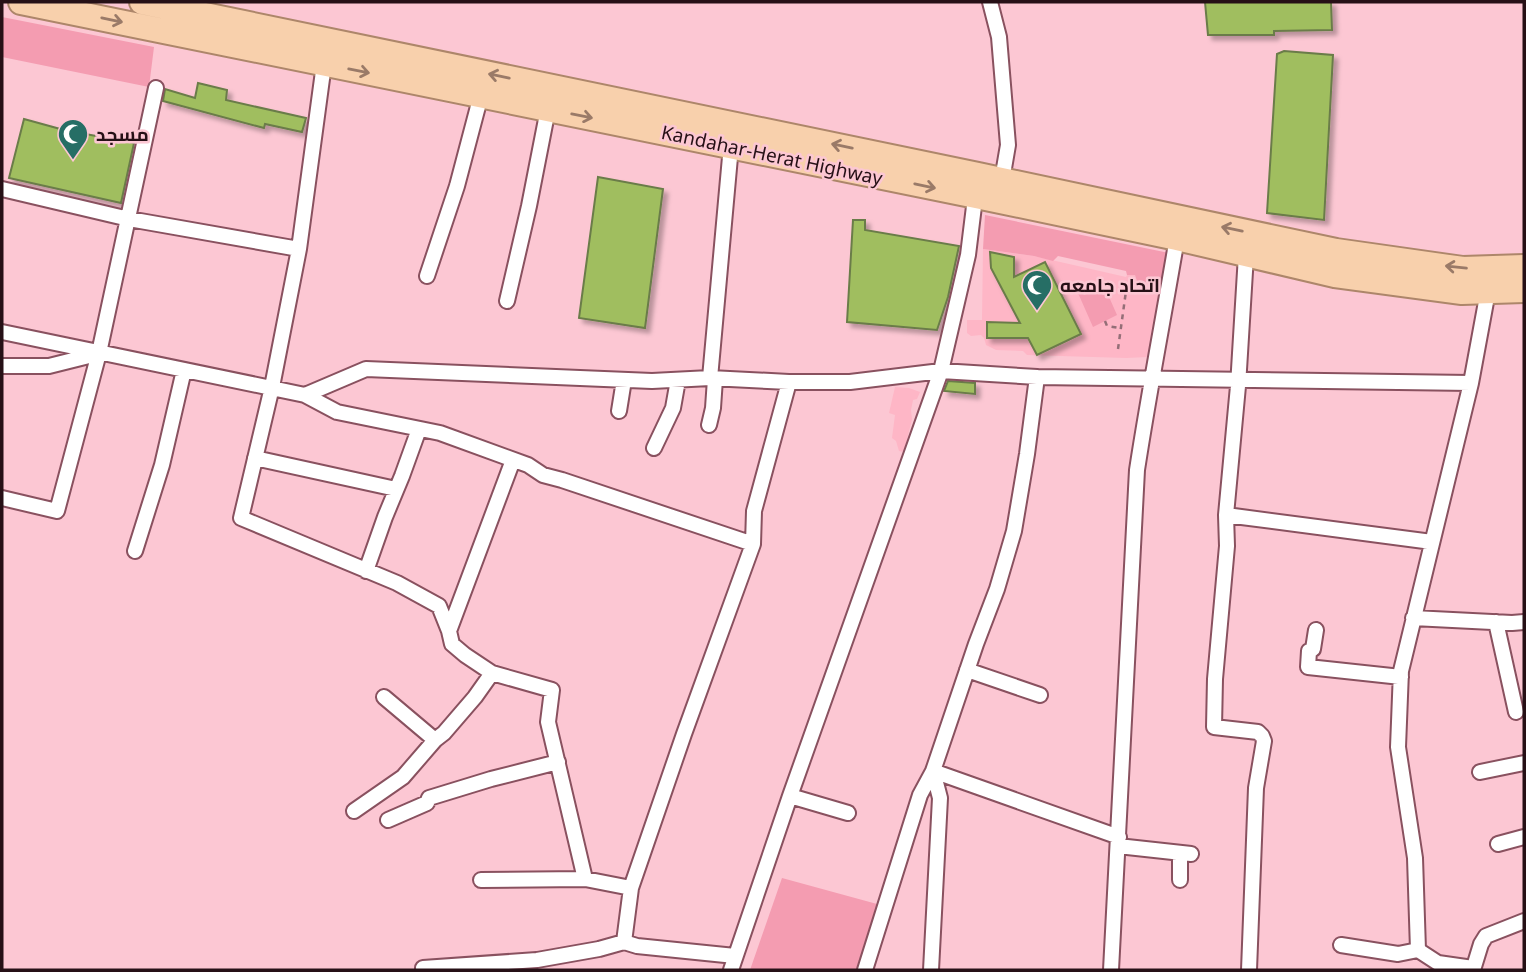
<svg xmlns="http://www.w3.org/2000/svg" width="1526" height="972" viewBox="0 0 1526 972" font-family="'Noto Sans',Cairo,sans-serif">
<style>
.built{fill:#feb6c6}
.green{fill:#f49cb1}
.building{fill:#a0be5f;stroke:#6b7c49;stroke-width:2;filter:url(#shadow)}
.lines{fill:none;stroke-linecap:round;stroke-linejoin:round}
.minor-casing{stroke:#89515f;stroke-width:18}
.trunk-casing{stroke:#ad866a;stroke-width:28}
.path{stroke:#946e77;stroke-width:2.5;stroke-dasharray:5 5;stroke-linecap:butt}
.minor{stroke:#fff;stroke-width:14}
.trunk{stroke:#f8d0ac;stroke-width:24}
.oneway{stroke:#9a7a68}
.labels{text-anchor:middle;stroke-width:5;stroke-linejoin:round;paint-order:stroke}
.poi-label{font-size:19px;font-weight:bold;fill:#261016;stroke:#fcc7d3;text-anchor:start}
.street-label{font-size:19px;fill:#261016;stroke:#fcc7d3}
</style>
<defs>
<filter id="shadow"><feDropShadow dx="4.5" dy="4.5" stdDeviation="2" flood-color="#0004"/></filter>
</defs>
<rect width="100%" height="100%" fill="#fcc7d3"/>
<path class="built" d="M983,249L1034,256L1126,277L1127,275H1135L1137,281L1163,286L1148,357L1126,358L1027,355L1023,351L996,350L986,345L984,338L981,335L971,336L967,333V320H982Z
M895,387L909,388L920,392L917,399L913,400L911,410L912,419L904,452L899,451L896,441L892,438L895,415L889,413Z"/>
<path class="green" d="M2,17L154,47L149,87L2,57Z
M985,215L1169,253L1163,286L1137,281L1135,275H1127L1126,271L1058,256L1053,261L1034,256L983,249Z
M1102,281L1117,315L1093,327L1078,293Z
M782,878L877,904L856,970H750Z"/>
<path class="building" d="M1205,2H1331L1332,30L1274,31V35H1208Z
M1284,51L1333,55L1324,220L1267,213L1277,54Z
M198,83L227,90L226,100L306,118L302,132L265,124L264,128L163,101L165,89L195,98Z
M24,119L64,130L134,143L121,203L9,178Z
M598,177L663,189L645,328L579,318Z
M853,220H865V230L959,246L948,297L937,330L847,322Z
M990,252L1014,257V277L1045,262L1081,334L1037,355L1028,338H987V322L1020,323L991,268Z
M948,381L975,383V394L944,391Z"/>
<g class="lines">
<g class="minor-casing">
<path id="minor" d="M990,2L999,37L1008,145L1002,180
M324,64L299,249L272,387L241,518L397,583L439,606L449,631L452,644L465,655L492,673L552,690L548,722L585,879
M2,189L129,219L299,249
M1246,255L1238,386L1226,515L1227,546L1215,679L1214,727L1258,732L1262,736L1264,741L1256,788L1249,970
M427,276L457,186L481,95
M507,301L529,206L548,109
M2,332L305,395L337,412L440,433L528,465L543,475L562,480L753,544
M2,366H49L93,355
M710,378L731,146
M305,395L366,369L652,381L710,378L789,382H850L941,371L1037,377L1471,383
M619,411L624,380
M709,425L713,408L715,379
M654,448L673,408L678,380
M255,458L396,489
M2,498L57,511L99,353L156,88
M1226,515L1432,542
M135,551L162,465L184,370
M366,571L385,517L402,476L419,429
M1413,618L1512,623L1524,622
M1496,622L1516,712
M1316,630L1313,649L1309,651L1308,667L1401,677
M449,631L513,460
M967,670L1040,695
M384,697L435,740
M933,771L1119,837
M1480,772L1524,763
M790,796L848,813
M354,811L403,777L435,740L444,733L475,697L492,673
M388,820L427,803L429,798L491,779L558,762
M1498,844L1524,837
M1118,846L1191,854
M1180,853V880
M481,880L585,879L631,888
M624,942L631,888L684,734L753,544L754,511L789,382
M1341,945L1398,954L1418,950
M423,968L537,960L599,949L624,942L637,946L735,956
M1473,968L1438,963L1418,950L1415,858L1398,747L1401,671L1471,383L1488,291
M731,970L790,796L941,371L968,255L976,190
M865,970L920,795L933,771L976,644L997,589L1014,531L1027,454L1037,377
M931,970L940,798L933,771
M1111,970L1137,470C1149,392 1164,315 1177,238
M1473,970L1481,944L1486,936L1524,921"/>
</g>
<g class="trunk-casing">
<path id="trunk" d="M21,2L981,197L1177,238L1335,275L1462,292L1524,290
M142,2L978,175L1336,251L1463,269L1524,267"/>
</g>
<path class="path" d="M1105,321L1107,326L1119,328
M1118,349L1126,291L1129,282"/>
<use href="#minor" class="minor"/>
<use href="#trunk" class="trunk"/>
</g>
<defs><path id="oneway-shaft" d="M-6 0H5M1.5-3L5.5 0L1.5 3" fill="none" stroke-width="1.6" stroke-linecap="round" stroke-linejoin="round" transform="scale(1.75)"/></defs>
<g class="oneway">
<use href="#oneway-shaft" transform="translate(112 20) rotate(12)"/>
<use href="#oneway-shaft" transform="translate(359 71) rotate(11)"/>
<use href="#oneway-shaft" transform="translate(499 76) rotate(-168)"/>
<use href="#oneway-shaft" transform="translate(582 116) rotate(11)"/>
<use href="#oneway-shaft" transform="translate(842 146) rotate(-168)"/>
<use href="#oneway-shaft" transform="translate(925 186) rotate(12)"/>
<use href="#oneway-shaft" transform="translate(1232 229) rotate(-168)"/>
<use href="#oneway-shaft" transform="translate(1456 267) rotate(-174)"/>
</g>
<defs>
<g id="mosque-pin" transform="scale(1.575)"><path d="M0 17L-7.5 6A9.5 9.5 0 1 1 7.5 6Z" fill="#266e65" stroke="#fcc7d3"/><path d="M3.5-4.9A6 6 0 1 0 3.5 4.9A5 5 0 1 1 3.5-4.9Z" fill="#fff"/></g>
</defs>
<g fill-rule="evenodd">
<use href="#mosque-pin" x="73" y="134"/>
<use href="#mosque-pin" x="1037" y="285"/>
</g>
<g class="labels">
<g class="poi-label">
<text x="96" y="141">مسجد</text>
<text x="1060" y="292">اتحاد جامعه</text>
</g>
<g class="street-label">
<text transform="translate(772 155) rotate(12)" y="7">Kandahar-Herat Highway</text>
</g>
</g>
<rect width="1526" height="972" fill="none" stroke="#261016" stroke-width="7"/>
</svg>
